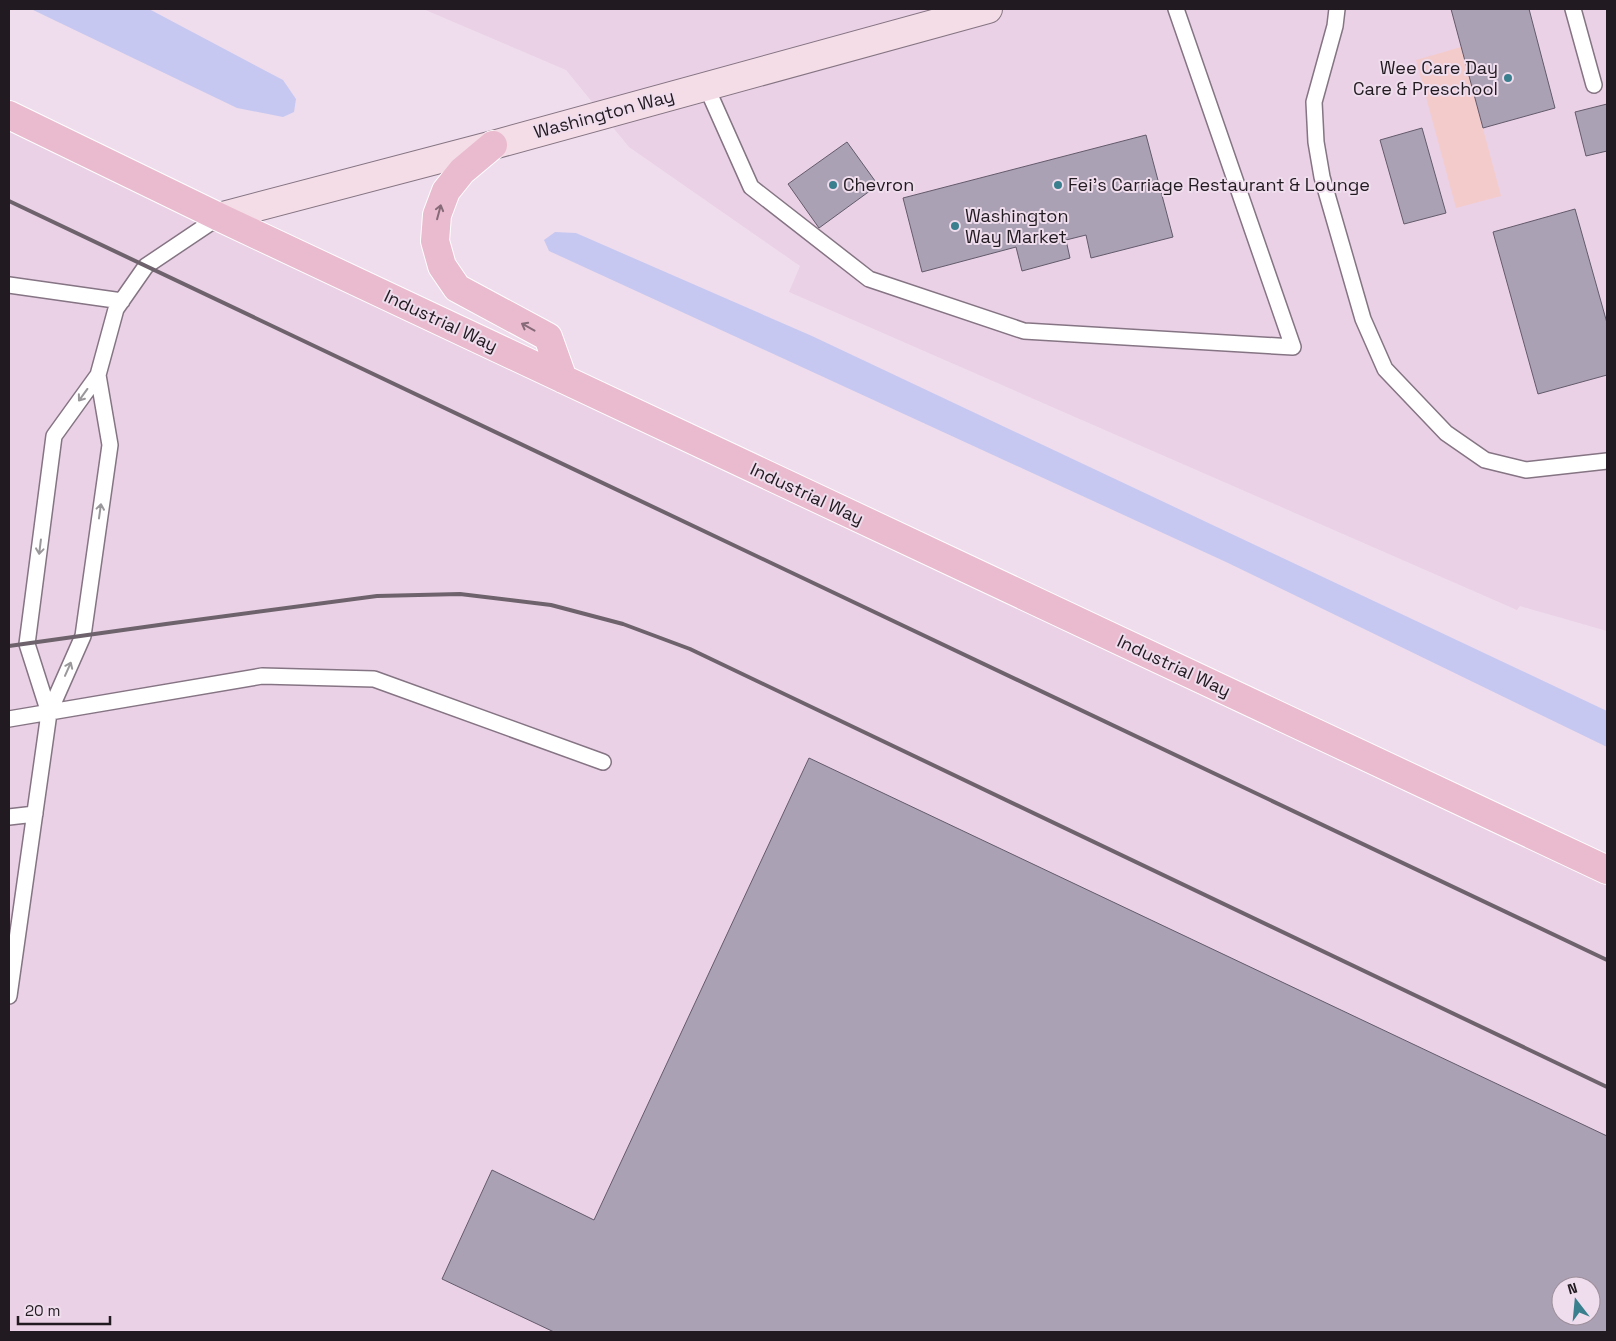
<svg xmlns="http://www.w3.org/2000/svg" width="1616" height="1341" viewBox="0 0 1616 1341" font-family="'Space Grotesk',sans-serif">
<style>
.built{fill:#ead1e6;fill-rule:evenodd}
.green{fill:#f4cbcb}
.water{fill:#c7c8f1}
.building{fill:#aaa1b4;stroke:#635a6c;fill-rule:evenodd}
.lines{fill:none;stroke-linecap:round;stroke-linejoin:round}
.lane-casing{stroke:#857483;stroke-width:18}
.secondary-casing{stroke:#857483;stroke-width:30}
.primary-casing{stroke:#fff;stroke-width:30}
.lane{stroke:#fff;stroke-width:15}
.secondary{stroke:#f4dde6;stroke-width:28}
.primary{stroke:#eabbce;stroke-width:28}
.rail{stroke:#6e636c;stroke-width:4}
.oneway{stroke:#866a77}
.oneway2{stroke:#9b989b}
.poi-dot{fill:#3a7f8d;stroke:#efdded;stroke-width:2}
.labels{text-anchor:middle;stroke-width:4;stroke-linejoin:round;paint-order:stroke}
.poi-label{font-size:18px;fill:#211a20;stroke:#efdded;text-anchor:start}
.street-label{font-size:18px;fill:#211a20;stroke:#efdded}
</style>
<rect width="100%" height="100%" fill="#efdded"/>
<path class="built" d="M423,9H1607V631L1520,606L1517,610L789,292L800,266L629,147L566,70Z
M9,117L1607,870V1332H9ZM1561,1286H1591V1316H1561Z"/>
<path class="green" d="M1461,47L1501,196L1456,208L1416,60Z"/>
<path class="water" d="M31,9H149L283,80L296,99L294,112L283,117L237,108Z
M555,232L576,233L812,336L1607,711V747L1226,562L549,251L544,240Z"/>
<path class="building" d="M1451,9H1529L1555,108L1483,128Z
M1607,104V151L1586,156L1575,112Z
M1422,128L1446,213L1404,224L1380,140Z
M1146,135L1173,237L1091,258L1086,235L1066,240L1070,258L1022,271L1016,247L922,272L903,198Z
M847,142L878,185L819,228L788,184Z
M1575,209L1607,323V375L1538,394L1493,232Z
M809,758L1607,1136V1332H554L442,1279L492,1170L594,1220ZM1561,1286H1591V1316H1561Z"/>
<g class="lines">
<g class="lane-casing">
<path id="lane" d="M1337,9L1335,26L1314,102L1316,142L1322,177L1363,319L1385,369L1446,433L1485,460L1526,470L1607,461
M1573,9L1594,85
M706,86L751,187L869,279L1024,331L1293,347L1176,9
M9,285L122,301
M98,375L116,309L146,266L219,217
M9,719L262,676L374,679L603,762
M9,817L35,814
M9,996L49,713L83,636L110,445L98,375L54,436L27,644L49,713"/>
</g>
<g class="secondary-casing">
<path id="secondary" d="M219,217L493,145L988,9"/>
</g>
<g class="primary-casing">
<path id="primary" d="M9,115L219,217L1607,870
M493,145L462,171L446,191L437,215L435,241L442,266L457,288L548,337L563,379"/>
</g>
<use href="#lane" class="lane"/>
<use href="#secondary" class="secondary"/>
<use href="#primary" class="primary"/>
<path class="rail" d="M9,201L1607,960
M9,646L166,624L377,596L460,594L551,605L623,624L690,649L1607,1087"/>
</g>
<defs><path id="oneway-shaft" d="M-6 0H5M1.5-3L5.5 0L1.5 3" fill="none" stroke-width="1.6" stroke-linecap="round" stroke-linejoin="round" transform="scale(1.25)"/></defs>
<g class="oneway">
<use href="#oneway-shaft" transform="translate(439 212) rotate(-75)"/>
<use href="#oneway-shaft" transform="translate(528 327) rotate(-151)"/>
</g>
<g class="oneway2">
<use href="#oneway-shaft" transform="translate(83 395) rotate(126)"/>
<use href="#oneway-shaft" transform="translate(100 511) rotate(-82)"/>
<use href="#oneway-shaft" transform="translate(40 547) rotate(97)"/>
<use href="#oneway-shaft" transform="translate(68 669) rotate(-66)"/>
</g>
<g class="poi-dot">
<circle cx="1508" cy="78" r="5"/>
<circle cx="833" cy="185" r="5"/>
<circle cx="1058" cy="185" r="5"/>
<circle cx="955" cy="226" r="5"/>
</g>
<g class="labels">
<g class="poi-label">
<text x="1498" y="74" text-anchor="end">Wee Care Day<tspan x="1498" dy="21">Care &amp; Preschool</tspan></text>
<text x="843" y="191">Chevron</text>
<text x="1068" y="191">Fei's Carriage Restaurant &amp; Lounge</text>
<text x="965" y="222">Washington<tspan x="965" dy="21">Way Market</tspan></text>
</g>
<g class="street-label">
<text transform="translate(604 114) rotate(-15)" y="6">Washington Way</text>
<text transform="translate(441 321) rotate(25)" y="6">Industrial Way</text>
<text transform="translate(807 494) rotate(25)" y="6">Industrial Way</text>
<text transform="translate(1174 666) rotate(25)" y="6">Industrial Way</text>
</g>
</g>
<rect width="1616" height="1341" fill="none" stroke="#211a20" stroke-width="20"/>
<g transform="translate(1576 1301) rotate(344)"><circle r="24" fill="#efdded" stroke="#9d8f9b"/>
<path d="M0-4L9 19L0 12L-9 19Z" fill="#3a7f8d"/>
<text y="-8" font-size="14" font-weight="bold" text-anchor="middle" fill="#211a20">N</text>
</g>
<path d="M18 1316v8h92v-8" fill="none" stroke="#211a20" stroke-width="2.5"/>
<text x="25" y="1316" font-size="15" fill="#211a20" stroke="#efdded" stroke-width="4" paint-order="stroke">20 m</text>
</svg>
